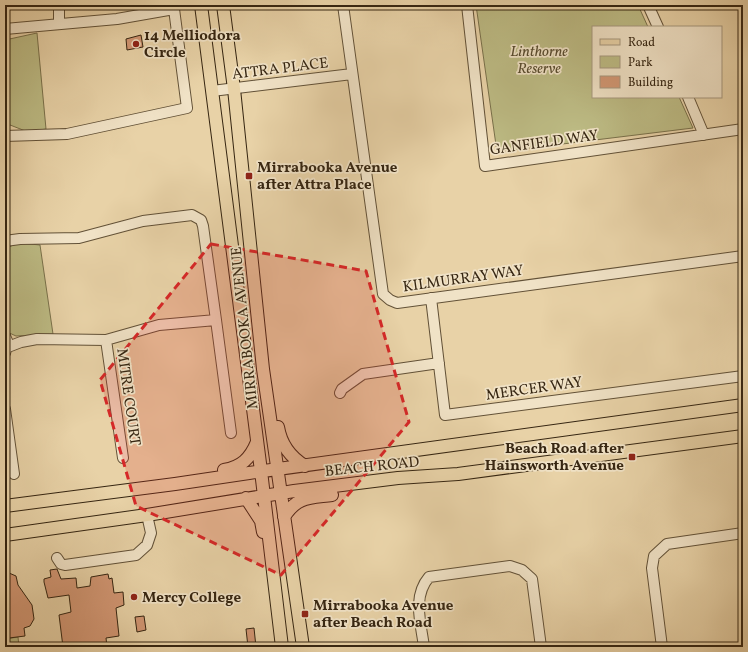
<svg xmlns="http://www.w3.org/2000/svg" width="748" height="652" viewBox="0 0 748 652" font-family="Vollkorn,serif">
<style>
.green{fill:#bcba83;stroke:#79704a}
.building{fill:#d29774;stroke:#362612}
.lines{fill:none;stroke-linecap:round;stroke-linejoin:round}
.minor-casing{stroke:#625137;stroke-width:12}
.major-casing{stroke:#362612;stroke-width:14}
.minor{stroke:#f0e2c6;stroke-width:10}
.major{stroke:#e8d2a7;stroke-width:12}
.marked{fill:#d62828;fill-opacity:0.2;stroke:#d62828;stroke-width:3;stroke-dasharray:8 5;stroke-linejoin:round}
.poi-dot{fill:#8f2418;stroke:#f0e2c6;stroke-width:1.5}
.labels{text-anchor:middle;stroke-width:3.5;stroke-linejoin:round;paint-order:stroke}
.poi-label{font-size:15px;font-weight:bold;fill:#362612;stroke:#f0e2c6;text-anchor:start}
.park-label{font-size:15px;font-style:italic;fill:#584b2e;stroke:#f0e2c6}
.street-label{font-size:15px;fill:#362612;stroke:#f0e2c6}
</style>
<rect width="100%" height="100%" fill="#e8d2a7"/>
<filter id="stains"><feTurbulence type="fractalNoise" baseFrequency=".005" numOctaves="4"/><feColorMatrix values="0 0 0 0 .2 0 0 0 0 .09 0 0 0 0 .02 0 0 0 .5 -.17"/></filter>
<radialGradient id="worn" r=".72"><stop offset=".6" stop-color="#630" stop-opacity="0"/><stop offset="1" stop-color="#630" stop-opacity=".3"/></radialGradient>
<path class="green" d="M476,5H638L648,27H593V97H679L693,128L497,152Z
M37,33L46,129L28,132L5,123V40Z
M20,243L40,245L53,334L16,336L5,331V248Z
M18,637L19,647H5V639Z"/>
<path class="building" d="M141,35L143,47L127,50L126,39Z
M57,569L61,579L76,578L77,588L90,586L91,577L108,574L109,579L112,578L114,593L123,592L124,605L116,608L119,636L106,638L107,647H63L59,615L71,612L69,595L48,598L44,582V579L51,577L50,570Z
M9,573L16,576L18,585L32,605L34,619L30,626L24,628L25,636L9,638L8,630L5,629V577Z
M144,616L146,630L137,632L135,617Z
M254,628L256,647H248L246,629Z"/>
<g class="lines">
<g class="minor-casing">
<path id="minor" d="M59,5V24
M343,5L383,294L390,300L397,303L743,256
M467,5L485,166L743,129
M648,5L658,27
M5,29L117,19L174,9L187,108L67,134L5,136
M212,91L352,74
M688,97L704,135
M5,241L20,239L79,238L143,221L192,215L201,220L203,226L216,320L159,325L106,340L37,339L21,342L8,347
M431,298L445,415L743,376
M216,320L231,433
M5,336L8,343L5,353
M106,340L123,458
M340,393L342,389L363,374L439,363
M5,409L14,474
M57,558L61,564L65,565L136,555L147,545L151,533L147,515
M424,647C421,623 412,597 429,577L510,566L522,570L532,579L541,647
M662,647L652,568L654,556L667,544L743,533"/>
</g>
<g class="major-casing">
<path id="major" d="M201,5L261,471L282,647
M223,5L234,89L263,369L303,647
M278,427C281,445 290,457 305,466
M224,470C241,467 250,459 257,442
M246,498L261,521L263,532
M5,506L175,484L249,473L743,405
M284,517C297,496 310,498 332,495
M5,535L147,515L294,491L398,478L458,474L743,436"/>
</g>
<use href="#minor" class="minor"/>
<use href="#major" class="major"/>
</g>
<path class="marked" d="M211,244L366,271L409,422L281,575L136,506L100,380Z"/>
<g class="poi-dot">
<circle cx="136" cy="44" r="4"/>
<rect x="245" y="172" width="8" height="8" rx="2"/>
<rect x="628" y="453" width="8" height="8" rx="2"/>
<circle cx="134" cy="597" r="4"/>
<rect x="301" y="610" width="8" height="8" rx="2"/>
</g>
<g class="labels">
<g class="poi-label">
<text x="144" y="40">14 Melliodora<tspan x="144" dy="17">Circle</tspan></text>
<text x="257" y="172">Mirrabooka Avenue<tspan x="257" dy="17">after Attra Place</tspan></text>
<text x="624" y="453" text-anchor="end">Beach Road after<tspan x="624" dy="17">Hainsworth Avenue</tspan></text>
<text x="142" y="602">Mercy College</text>
<text x="313" y="610">Mirrabooka Avenue<tspan x="313" dy="17">after Beach Road</tspan></text>
</g>
<g class="park-label">
<text x="539" y="56">Linthorne<tspan x="539" dy="17">Reserve</tspan></text>
</g>
<g class="street-label">
<text transform="translate(280 68) rotate(-7)" y="5">ATTRA PLACE</text>
<text transform="translate(544 142) rotate(-8)" y="5">GANFIELD WAY</text>
<text transform="translate(463 278) rotate(-8)" y="5">KILMURRAY WAY</text>
<text transform="translate(244 328) rotate(-96)" y="5">MIRRABOOKA AVENUE</text>
<text transform="translate(534 388) rotate(-8)" y="5">MERCER WAY</text>
<text transform="translate(129 397) rotate(82)" y="5">MITRE COURT</text>
<text transform="translate(372 466) rotate(-6)" y="5">BEACH ROAD</text>
</g>
</g>
<rect width="748" height="652" fill="none" stroke="#e8d2a7" stroke-width="20"/>
<rect x="6" y="6" width="736" height="640" fill="none" stroke="#362612" stroke-width="2"/>
<rect x="10" y="10" width="728" height="632" fill="none" stroke="#362612"/>
<rect x="592" y="26" width="130" height="72" fill="#f0e2c6" stroke="#a6977e"/>
<rect x="600" y="39" width="20" height="6" fill="#e8d2a7" stroke="#a6977e"/>
<text x="628" y="46" font-size="12" fill="#362612">Road</text>
<rect x="600" y="56" width="20" height="12" fill="#bcba83" stroke="#a6977e"/>
<text x="628" y="66" font-size="12" fill="#362612">Park</text>
<rect x="600" y="76" width="20" height="12" fill="#d29774" stroke="#a6977e"/>
<text x="628" y="86" font-size="12" fill="#362612">Building</text>
<rect width="100%" height="100%" filter="url(#stains)"/>
<rect width="100%" height="100%" fill="url(#worn)"/>
</svg>
